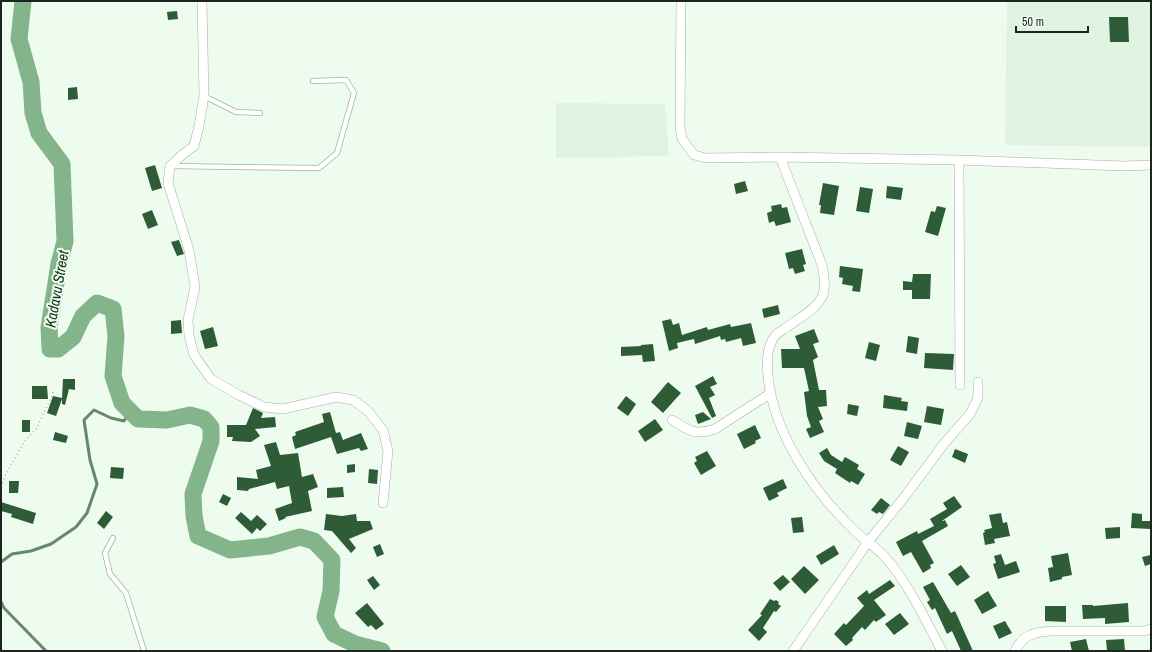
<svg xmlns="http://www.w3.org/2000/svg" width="1152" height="652" viewBox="0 0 1152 652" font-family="'Archivo Narrow',sans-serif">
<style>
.built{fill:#dff3e1}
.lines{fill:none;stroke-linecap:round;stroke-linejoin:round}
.stream{stroke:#66896a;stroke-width:3}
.river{stroke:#84b48a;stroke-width:17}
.building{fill:#2e5c36}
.lane-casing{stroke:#a4b1a5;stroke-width:6}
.street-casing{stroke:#a4b1a5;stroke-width:10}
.path{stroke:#aab5ab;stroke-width:1.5;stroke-dasharray:1 3;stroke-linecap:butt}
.lane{stroke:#fff;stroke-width:4.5}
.street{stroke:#fff;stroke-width:9}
.labels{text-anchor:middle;stroke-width:4;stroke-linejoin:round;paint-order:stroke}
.water-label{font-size:15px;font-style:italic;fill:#0f3417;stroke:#eefbef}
</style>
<rect width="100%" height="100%" fill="#eefbef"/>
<path class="built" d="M1007,1H1151V147L1005,145Z
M556,103L665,104L669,156L556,158Z"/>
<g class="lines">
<path class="stream" d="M1,562L12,554L31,551L51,544L76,527L87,513L97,484L90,460L84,420L94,410L111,418L124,421L130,412
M1,602L4,608L46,651"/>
<path class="river" d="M23,1L19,39L31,82L33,113L39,133L62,164L65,241L59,264L49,327L50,349H58L73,337L83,316L97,303L113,309L116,336L113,376L122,403L138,419L167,420L190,415L204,419L211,427V441L193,494L194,516L198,536L230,550L269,546L300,537L314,541L332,560L331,591L325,617L334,634L355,644L382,651"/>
</g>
<path class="building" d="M177,11L178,19L168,20L167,12Z
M1109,17H1128L1129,42H1110Z
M77,87L78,99L68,100V88Z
M155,165L162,188L152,191L145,168Z
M745,181L748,191L736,194L734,184Z
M823,183L839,186L834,215L820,213L821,205H819Z
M887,186L903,188L901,200L886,198Z
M860,187L873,189L869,213L856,211Z
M781,204L782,208L787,207L791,222L776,226L774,221L769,223L767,213L772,211L771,206Z
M937,206L946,208L938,236L925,232L931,211L935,212Z
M152,210L158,225L148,229L142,214Z
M179,240L184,254L177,256L171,242Z
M802,249L806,264L803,265L805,271L795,274L793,268L789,269L785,253Z
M840,266L863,269L860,292L852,291L853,286L842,284L843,278L839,277Z
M913,274H931L930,299H912V290H903V281L912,282Z
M778,305L780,314L764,318L762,309Z
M671,319L673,325L679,323L682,335L707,327L708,330L730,324L731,327L751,323L756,343L743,346L741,338L726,342L725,339L721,340L720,336L695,344L694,339L677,343L678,348L669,351L662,321Z
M181,320L182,333L171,334V321Z
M213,327L218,346L205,349L200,331Z
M814,329L819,342L813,344L818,357L813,360L819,390H826L827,406L818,407L823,419L819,421L824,432L810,438L806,429L811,427L807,416L804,392L809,391L804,368H782L781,349H800L795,336Z
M908,336L919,338L917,354L906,352Z
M869,342L880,345L876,361L865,358Z
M653,344L655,361L643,362L642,355L621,356V347L641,346V345Z
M925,353L954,354L953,370L924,368Z
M713,376L717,384L710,387L715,395L709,398L716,416L712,418L695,386Z
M63,379H75V390L69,389L65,405L62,404V399L56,416L47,413L53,396L62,398Z
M668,382L681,393L663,413L651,402Z
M32,386H47L48,399H32Z
M884,395L902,398L901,401L908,402L907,411L883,408Z
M626,396L636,404L628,416L617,408Z
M848,404L859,406L857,416L847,414Z
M927,406L944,409L941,425L924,422Z
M253,408L263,413L261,418L275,417L276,427L255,429L260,436L251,442L232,441L233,437H227V425H246Z
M330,412L336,433L340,432L343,440L361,433L368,449L361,451L359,448L337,454L331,437L295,449L292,437L296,435L295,432L324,422L322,414Z
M703,412L711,419L698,424L695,415Z
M655,419L663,430L645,442L638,431Z
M22,420H30V432H22Z
M907,422L922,426L918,439L904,436Z
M755,425L761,438L755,441L756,443L744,449L737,434Z
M55,432L68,436L66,443L53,440Z
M276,442L280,455L298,453L302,477L313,474L318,487L308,491L312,511L285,517L286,518L279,521L275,509L292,503L289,486L277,489L275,482L249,489L248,491L237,490V477L258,479L256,470L271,466L264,445Z
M898,446L909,452L901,466L890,460Z
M827,448L831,455L842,462L845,457L859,465L857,469L865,474L858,485L851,481L850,483L835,473L837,469L824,461L819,453Z
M955,449L968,454L965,463L952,457Z
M707,451L716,466L701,475L694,463L697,461L695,457Z
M355,464V472L347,473V465Z
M111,467L124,468L123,479L110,478Z
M369,469L378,470L377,484L368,483Z
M783,479L787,488L777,493L779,496L769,501L763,488Z
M9,481H19L18,493H9Z
M343,487L344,497L327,498V488Z
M223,494L231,498L227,506L219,502Z
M954,496L962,507L942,521H943L945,520L948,526L922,541L934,563L930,565L931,568L923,573L911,552L903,556L896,542L917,531L918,534L934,526L930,519L947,509L943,503Z
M881,498L890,505L883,514L879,512L877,514L871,510Z
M1,502L36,513L33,524L11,517L12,514L1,511Z
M106,511L113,517L104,529L97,523Z
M241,512L251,521L257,515L267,524L260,531L257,528L252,534L235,518Z
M1001,513L1003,523L1007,522L1010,536L994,539L995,543L985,545L983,533L985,532L984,530L992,528L989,515Z
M1132,513L1142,514V521H1151V529L1131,528Z
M326,514L342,516L356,514L357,521H370L373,529L349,539L356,548L351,553L332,531L324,530Z
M802,517L804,532L793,533L791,518Z
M1120,527V538L1106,539L1105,528Z
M380,544L384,554L377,557L373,547Z
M834,545L839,554L821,565L816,556Z
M1068,553L1072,575L1062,577V579L1050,582L1048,568L1053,567L1051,556Z
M1001,554L1005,565L1016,561L1020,572L998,579L993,564L996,563L994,556Z
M1151,555V564L1145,566L1142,557Z
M961,565L970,577L957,586L948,574Z
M804,566L819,580L805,594L791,579Z
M783,575L790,582L780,591L773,583Z
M373,576L380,585L374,590L367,580Z
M890,580L895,586L874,600L886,615L876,622L874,620L865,630L862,627L852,638L853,640L846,646L834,634L844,623L846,625L864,606L857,598L867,590L869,594Z
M933,582L951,613L955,611L973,651H961L952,631L947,634L935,608L932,610L927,602L930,600L923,587Z
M988,591L997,606L982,614L974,600Z
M770,599L774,601L776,600L779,602L778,604L781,606L776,612L774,611L763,628L767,632L759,641L748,630L762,615L760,614Z
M367,603L384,624L376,630L371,625L368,627L355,613Z
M1128,603L1129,622L1105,624V618L1083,619L1082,605H1093V606Z
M1045,606H1066V622L1045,621Z
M900,613L909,624L894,635L885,624Z
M1005,621L1012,633L999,639L993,626Z
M1086,639L1089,651H1072L1070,642Z
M1124,639L1125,651H1107L1106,640Z"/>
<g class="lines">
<g class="lane-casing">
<path id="lane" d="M204,96L236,112L260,113
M170,166L319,168L337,153L354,93L346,80L313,81
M113,538L105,553L110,574L126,593L144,651"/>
</g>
<g class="street-casing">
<path id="street" d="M202,1L204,96L199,126L194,146L182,155L170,166L168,183L189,250L195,287L188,320L189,335L194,355L211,379L239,395L264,407L283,409L336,397L353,400L368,411L383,430L388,451L383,503
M681,1L680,126L682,139L694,155L706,158L780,157L959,160L1124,166L1151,165
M780,157L822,265C824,274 826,285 823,295C818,308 798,319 787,327C783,330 778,332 775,336C766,347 767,364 768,377C774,434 813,491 854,530C864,540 876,547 886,558C908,583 926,621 942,651
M959,160L960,385
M672,420C688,430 695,436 715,429L771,393
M793,651L868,542L906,495L943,445L970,414L977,400L978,394V382
M1015,651C1023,635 1034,632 1051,631H1144L1151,629"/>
</g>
<path class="path" d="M1,487L6,474L26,439L36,429L51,398L54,390"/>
<use href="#lane" class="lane"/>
<use href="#street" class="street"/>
</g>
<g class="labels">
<g class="water-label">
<text transform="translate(57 289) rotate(-80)" y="5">Kadavu Street</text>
</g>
</g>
<rect width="1152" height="652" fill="none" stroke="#1f2420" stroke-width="4"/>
<path d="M1016 26v6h72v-6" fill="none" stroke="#1f2420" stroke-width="2"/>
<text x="1022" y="26" font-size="12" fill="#1f2420" stroke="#eefbef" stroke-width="3" paint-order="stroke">50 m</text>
</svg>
